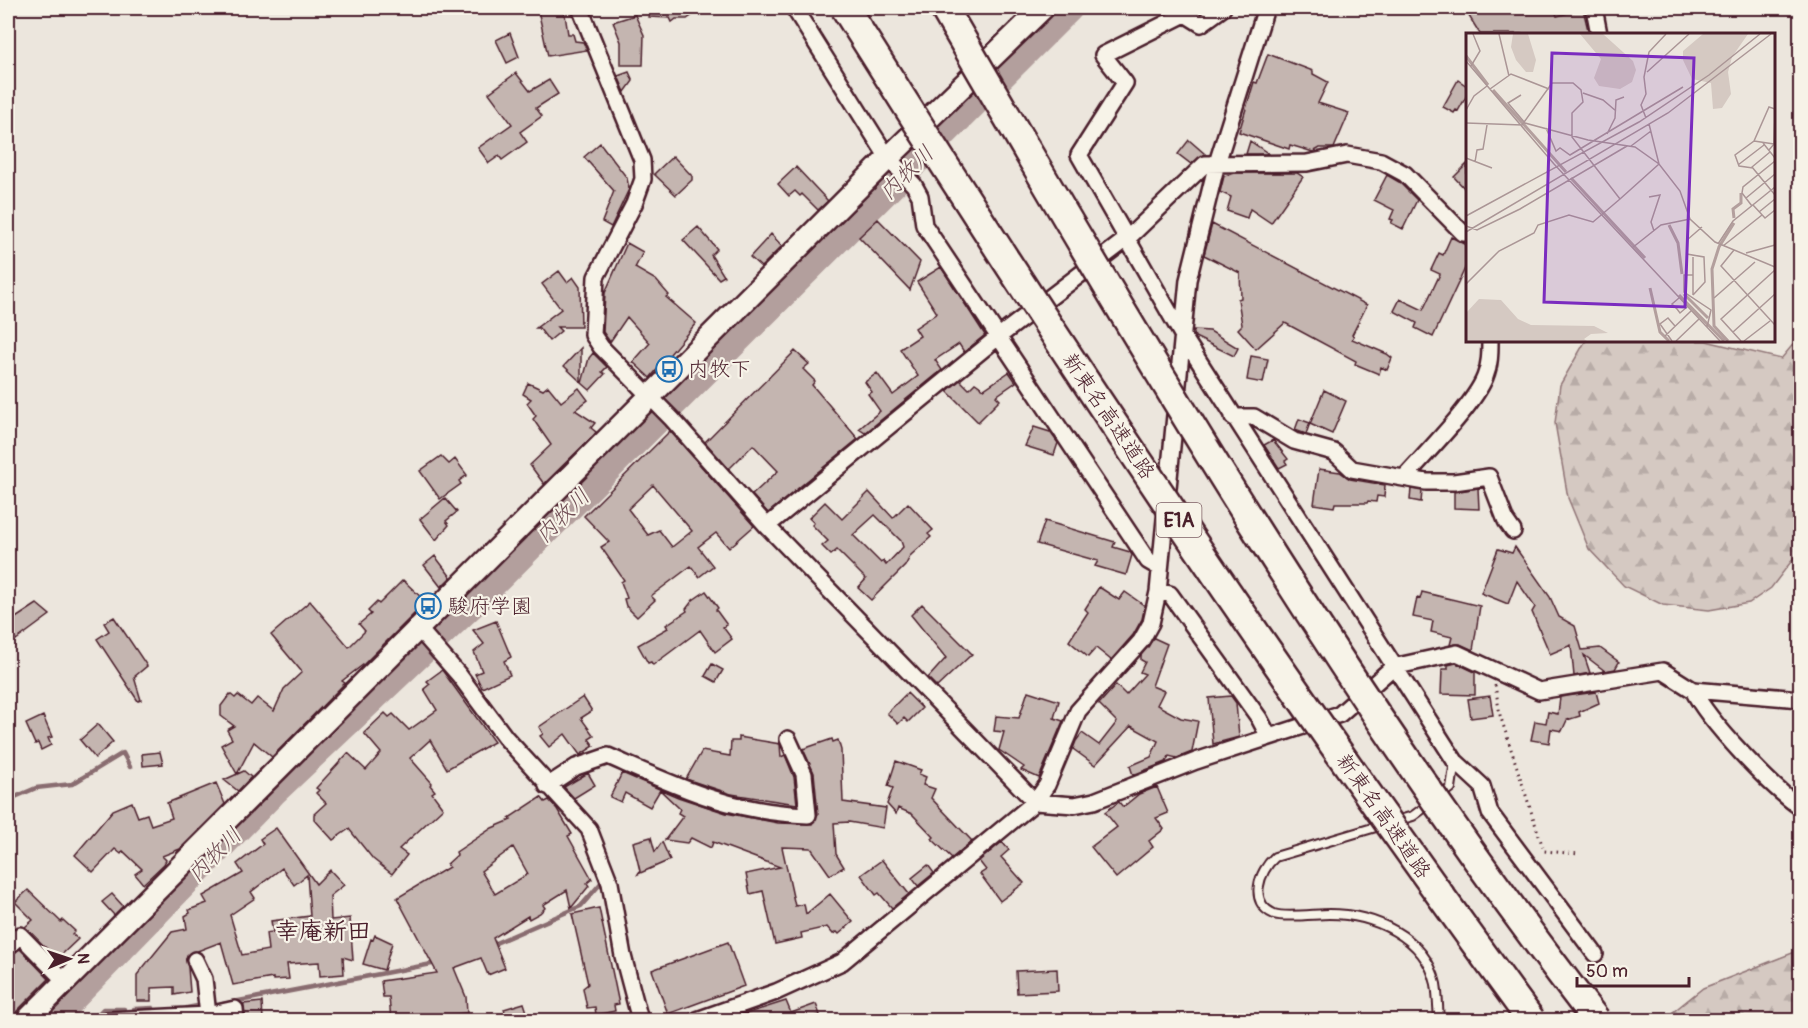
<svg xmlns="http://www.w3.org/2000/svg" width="1808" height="1028" viewBox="0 0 1808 1028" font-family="Pangolin,'Klee One',sans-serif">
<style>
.forest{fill:url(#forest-firs);stroke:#907476;stroke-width:1.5}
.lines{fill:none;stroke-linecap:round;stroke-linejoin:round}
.stream{stroke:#896c6f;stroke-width:4.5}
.river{stroke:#b39f9d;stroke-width:27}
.building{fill:#c4b5b0;stroke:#4a1f2b;stroke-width:1.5;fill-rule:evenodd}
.lane-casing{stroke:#4a1f2b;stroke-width:12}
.street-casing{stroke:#4a1f2b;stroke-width:20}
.secondary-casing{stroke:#4a1f2b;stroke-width:26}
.path{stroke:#4a1f2b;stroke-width:3;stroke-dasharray:1.5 4.5;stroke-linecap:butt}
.lane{stroke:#f7f3e8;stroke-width:8}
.street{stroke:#f7f3e8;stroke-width:15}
.secondary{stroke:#f7f3e8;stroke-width:21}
.highway-bridge-casing{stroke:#4a1f2b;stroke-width:32;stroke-linecap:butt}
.highway-bridge{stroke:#f7f3e8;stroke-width:27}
.labels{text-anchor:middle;stroke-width:4.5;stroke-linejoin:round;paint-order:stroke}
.shield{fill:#f7f3e8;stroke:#7e5f64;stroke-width:1.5}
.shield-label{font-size:20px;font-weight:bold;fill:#4a1f2b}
.poi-label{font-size:21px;fill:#4a1f2b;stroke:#f7f3e8;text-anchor:start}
.street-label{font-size:21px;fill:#4a1f2b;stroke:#f7f3e8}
.water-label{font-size:22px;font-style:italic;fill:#6f4c53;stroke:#f7f3e8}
.quarter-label{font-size:24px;font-weight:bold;fill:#4a1f2b;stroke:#f7f3e8}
.inset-river{fill:none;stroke:#b39f9d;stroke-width:3}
.inset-road{fill:none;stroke:#ab9696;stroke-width:1.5}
.view{fill:#7b2cbf;fill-opacity:0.15;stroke:#7b2cbf;stroke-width:3}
.inset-edge{fill:none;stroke:#4a1f2b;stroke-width:3}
</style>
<defs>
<pattern id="forest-firs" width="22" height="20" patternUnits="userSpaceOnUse" patternTransform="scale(1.5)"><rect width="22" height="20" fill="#d5c9c2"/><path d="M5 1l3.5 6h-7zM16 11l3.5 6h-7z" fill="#b8aca7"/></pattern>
</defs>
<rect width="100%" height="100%" fill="#ece6dd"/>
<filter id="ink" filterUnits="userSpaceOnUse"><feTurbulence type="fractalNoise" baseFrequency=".0167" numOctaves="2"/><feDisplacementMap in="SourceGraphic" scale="12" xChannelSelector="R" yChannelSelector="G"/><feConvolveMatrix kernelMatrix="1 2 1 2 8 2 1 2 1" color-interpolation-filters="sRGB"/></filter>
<g filter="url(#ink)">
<path class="forest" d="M1800,336V550L1771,588L1749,603L1709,610L1663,605L1624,586L1589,549L1568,498L1555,423L1560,385L1586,340L1706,341L1781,359Z
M1800,950V1020H1663L1703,988Z"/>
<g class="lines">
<path class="stream" d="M8,800L36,788L72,784L123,753L130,767
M491,945L581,906L601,883
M223,1004L437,963
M187,1008L197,1006
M134,1009L153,1008
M92,1020L103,1009H124"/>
<path class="river" d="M52,1020L273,793L471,606L1070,8"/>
</g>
<path class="building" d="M564,8L568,34H573L575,41L583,42L587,50L548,56L538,10Z
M649,8H703L687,19H676L672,22L670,18L649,17Z
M1464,8H1554L1557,16L1583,9L1589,34H1480Z
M635,15L644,35L643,65H621V42L613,22Z
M510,33L519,57L507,63L496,40Z
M1268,54L1313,71V74L1328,82L1318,103L1349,113L1334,148H1320L1313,152L1290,145L1289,149L1239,132L1254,82L1257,83Z
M629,72L633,81L625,92L618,76Z
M516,73L530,91L549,80L558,94L536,108L542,116L520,132L527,142L502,160L499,156L489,163L478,148L512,124L489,93Z
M1458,80L1467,86V95L1458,111L1456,110L1454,113L1443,107Z
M1189,140L1205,154L1191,164L1178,154Z
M1250,141L1269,154H1246Z
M600,143L627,178L629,189L611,227L602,222L614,191L584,157Z
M673,156L692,176V180L676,195L654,174Z
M1467,164V191L1454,177Z
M796,167L828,201L818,210L802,194L800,196L795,191L789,196L778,184Z
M1235,173H1297L1303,177L1271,223L1250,209L1247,218L1227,211L1231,197L1220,192L1224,176Z
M1387,175L1399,182L1417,200L1403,229L1391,223L1393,220L1390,219L1394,210L1374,200Z
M878,219L920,262L910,290L859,237Z
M1212,224L1367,305L1352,335L1354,336L1352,339L1387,354L1392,358L1387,370L1381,367L1379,374L1355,364L1356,361L1285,323L1256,349L1238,329L1242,325L1238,299L1241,298L1240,273L1204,255Z
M698,227L717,249L711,255L724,276L719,279L683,240Z
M771,234L782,246L761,267L750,257Z
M1451,237L1467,245V264L1433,337L1415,328L1417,323L1394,311L1400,299L1423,310L1440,274L1431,270L1439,253L1443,255Z
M627,243L643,252L635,268L656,280L669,295L666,297L696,323L650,378L633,362L650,343L627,317L610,342L603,332L605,293Z
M941,267L985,335L964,352L959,344L935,360L942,370L865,433L859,429L880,411L868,394L872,392L865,382L877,373L893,395L918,376L900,349L920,336L915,328L937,313L917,282Z
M559,271L567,282L573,277L580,287L581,327H557L561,331L549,341L539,328H536L561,309L542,284Z
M1193,330L1210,331L1238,348L1234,356L1195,337Z
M581,348V382L564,366Z
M795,351L809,364L803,369L815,381L812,385L858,439L768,513L752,495L778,471L753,445L729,469L705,442Z
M593,353L607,367L602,372L605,374L590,390L582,383L589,358Z
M1251,356L1268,359L1263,383L1247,380Z
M1009,372L1016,382L996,396L1000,400L978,422L947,391L960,380L969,389L975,383L984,389Z
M528,383L543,390L548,386L561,402L579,388L588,400L575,410L595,423L591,428L596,432L594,435L544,484L530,465L551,445L533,419L536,416L527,403L531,399L523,394Z
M1324,390L1346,401L1332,434L1310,424Z
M1299,419L1310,423L1306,434L1295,430Z
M1034,427L1050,432L1058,443L1054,455L1025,446Z
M670,431L754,526L729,548L716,533L698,547L713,566L699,577L691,566L651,596L655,600L637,617L626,606L624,599L627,598L621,582L624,580L601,547L609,542L584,516ZM653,485L692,531L672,547L659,530L648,535L628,509Z
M1273,440L1288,459L1285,461L1287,464L1279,468L1264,445Z
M441,456L449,464L455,459L467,475L459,481L461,484L440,499L420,471Z
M1319,469L1340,472L1350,479L1385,485L1384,497L1377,496L1376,502L1368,501L1367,503H1335L1334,507L1314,504Z
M1478,488L1479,509L1454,508V492Z
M1411,489L1422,491L1421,502L1410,500Z
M869,492L893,518L908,503L933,530L928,534L931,537L911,555L905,566L871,600L858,588L866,579L837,550L831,555L822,546L828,541L812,525L814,523L809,518L825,502L842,519ZM875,515L901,541L903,547L886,565L883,561L881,563L853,535Z
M445,498L457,512L446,521L449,525L436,540L420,519Z
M1045,521L1115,542L1113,547L1130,552L1132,555L1126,575L1095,566L1098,561L1037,544Z
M1515,547L1550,597L1559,617L1575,626L1582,650L1600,648L1619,662L1615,669L1605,671L1584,655L1590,673L1574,676L1571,645L1550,654L1532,612L1535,607L1517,581L1508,604L1481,593L1498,549L1512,553Z
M435,556L451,577L441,587L424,565Z
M403,580L426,602L364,664L342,681L345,683L272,757L254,742L237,774L221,745L232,739L227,730L234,726L221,716V706L230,694L235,698L238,695L251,705L257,698L274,711L284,689L302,672L271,635L310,601L349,647L365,631L359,624L371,614L368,611L377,602L379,604Z
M1099,587L1119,600L1125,592L1145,606L1142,619L1133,635L1111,660L1096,648L1088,657L1069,641L1088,612L1085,609Z
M706,591L718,608L716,610L727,625L723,627L732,639L715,652L700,630L653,665L651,662L648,663L638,645L668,628L666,625L687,611L686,609L693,600Z
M1422,592L1480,606L1473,650L1460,644L1450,645L1452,637L1431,632L1433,621L1413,617L1417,598L1420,599Z
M37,604L50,615L16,640L14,637L8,641V623Z
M922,604L972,654L937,687L928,678L946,658L911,615Z
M114,617L147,666L134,677L141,700L138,701L97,639L109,631L104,623Z
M496,621L511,657L504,661L510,675L482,688L475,674L482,671L474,652L484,644L473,630Z
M1154,638L1167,644L1152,686L1164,691L1157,705L1181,718L1198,721L1192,752L1177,758L1169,756L1166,762L1133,775L1130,766L1151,757L1158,741L1131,726L1095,765L1073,749L1076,741L1082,733L1099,745L1117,722L1099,704L1116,685L1126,695L1145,674L1140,672L1145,662L1141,660V655Z
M1456,663L1475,672V695L1441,694L1442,669H1448V665Z
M712,664L723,670L716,682L705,676Z
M442,670L494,742L447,769L430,740L410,758L432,783L430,785L435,791L432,793L443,808L399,849L407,855L392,874L373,859L349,829L333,840L314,819V814L326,803L316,793L319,790L316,788L348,753L366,770L381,753L364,733L385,713L389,717L393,714L409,730L437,710L424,689L430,684L427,681Z
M1028,691L1059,701L1054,718L1063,721L1039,778L1021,770L1024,767L999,750L1004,732L994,731L996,716L1019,718Z
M1596,692L1599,703L1579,712L1580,716L1567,720L1562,731L1551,729L1549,743L1531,740L1535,721L1546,723L1548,712L1558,714L1560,697Z
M907,693L922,708L908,722L904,718L898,724L887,713Z
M1231,696L1236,703L1239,737L1213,744L1209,698Z
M1490,696L1493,715L1471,718L1468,699Z
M583,697L592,711L581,718L594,736L589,739L594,746L580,755L565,734L549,747L540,736L543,734L539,727Z
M43,716L52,737L48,738L51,745L41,750L38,743L35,744L26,724Z
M98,724L113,742L95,758L80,740Z
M739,737L780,744L781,757L785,755L794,777L797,804L731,794L686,779L702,751L730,756L731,741H739Z
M832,739L833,742L838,740L841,750L843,802L886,808L883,828L849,822L834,823L836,854L844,867L830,875L811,848L782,847L795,906L804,904L806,914L830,894L853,922L839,934L837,932L833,934L827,927L801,933L802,938L775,944L763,891L750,894L746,874L780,867L713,842L711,848L691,838L687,843L665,840L683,816L678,813L680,809L660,790L650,807L625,793L621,802L610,797L622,773L678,797L726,813L778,823L812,824L818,814L814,773L803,749Z
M160,752L163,764L143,766L142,754Z
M896,761L921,770L919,774L926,777L923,785L935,789L931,798L972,841L952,858L932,839L934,837L912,814L898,808L896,814L887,804L893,788L888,786Z
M244,771L251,777L238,791L224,780Z
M588,773L595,785L574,798L564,787Z
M216,783L225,804L180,849L162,856L166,860L164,864L143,884L135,874L142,869L123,851L121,854L115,849L93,872L75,855L113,810L132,802L138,817L147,814L151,825L172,818L167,803Z
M1157,787L1168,813L1156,818L1164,829L1149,841L1153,847L1116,878L1091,847L1117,827L1105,812L1119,802L1123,807L1139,794Z
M541,797L545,802L549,800L557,809L572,834L568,836L592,879L587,883L589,886L571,908L567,890L543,905L545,908L540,913L529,919L528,916L493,938L505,968L488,975L481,958L454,968L466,997L467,1013L391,1020L389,997H383L381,981L437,973L397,898L449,867L447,864L457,855L456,852L492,828L511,820L509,818ZM513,847L528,874L495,894L481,871Z
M276,828L316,884L330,870L344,885L330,896L331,920L350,918L353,960L343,957L344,974L320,976L319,962L287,964L289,979L273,980V978L233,985L221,942L187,955L190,992L174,995V987L151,988V1001H137V975L172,932L187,929L185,916L190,913L189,910L207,903L203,896L243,873L237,864L263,844L260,839ZM282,868L294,885L307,875L310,916L271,921L273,932L266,933L268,950L242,955L230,915L255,898L251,892Z
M651,837L655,852L662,842L670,860L638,874L640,871L633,842Z
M1002,842L1009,850L1001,857L1024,883L1000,901L980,874L986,870L979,861Z
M882,860L909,894L892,908L879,893L876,895L861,875Z
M928,865L934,873L918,886L912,878Z
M28,890L61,922L63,920L75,931L72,934L78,939L57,959L25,927L33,920L15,902Z
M112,894L123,906L114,915L102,902Z
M599,908L619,1004L614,1005L615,1011L596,1015L595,1007L587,1008L583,988L588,984L572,914Z
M375,935L392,943L384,970L363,964L371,939L373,940Z
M728,942L744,986L668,1014L652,970Z
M20,949L49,979L8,1020V956Z
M1057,969L1058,991L1017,993L1016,971Z
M786,1001L791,1013L816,1004L820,1015L806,1020H733V1018Z
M262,1002L263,1020H246L243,1004Z
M524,1003L529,1018L507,1020L504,1009Z"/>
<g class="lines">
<g class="lane-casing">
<path id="lane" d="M1439,1020C1438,1009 1438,996 1436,984C1425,936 1373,914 1329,914C1316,914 1284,918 1274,914C1248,903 1259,871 1275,857L1413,816L1451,788L1455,761"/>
</g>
<g class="street-casing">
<path id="street" d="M580,8L642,160L643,179L634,204L596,277L593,335L601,347L672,419L767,526L1035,802L1074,805L1094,801L1196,761L1340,714L1393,667L1457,653L1539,691L1663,671L1693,690L1800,699
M794,8L888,158L914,185L920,196L924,225L1148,561L1160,568
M1223,8L1201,24L1185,14L1103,55L1125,83L1079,155L1184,338L1455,761L1482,786L1490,813L1595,954
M1594,8L1599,34
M1233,417H1254L1294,441L1334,452L1352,469L1426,482H1454L1489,477L1506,521L1513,531
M1404,478C1426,453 1474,405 1485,377C1490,365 1490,353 1490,340
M767,526L998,337L1128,238L1205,164L1307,163L1347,155L1381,161L1405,174L1463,233H1468
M1158,592L1170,594L1259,718L1269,737
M418,628L459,675L505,737L589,829L610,883L623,956L640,1020
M1693,690C1708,721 1771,787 1800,807
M547,786L576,767L608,756C679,787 729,812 808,815L804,774L788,739
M8,947L20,935L65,981
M195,960L204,979L208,1015
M108,1020L208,1015L235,1009L236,1020
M697,1020L776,992L842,962L1035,802L1047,785L1078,711L1141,641L1151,623L1158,592L1188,280L1217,163L1266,8"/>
</g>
<g class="secondary-casing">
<path id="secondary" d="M27,1020L888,158L1043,8"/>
</g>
<path class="path" d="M1495,685L1500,715L1544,851L1579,854"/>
<use href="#lane" class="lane"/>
<use href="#street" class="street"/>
<use href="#secondary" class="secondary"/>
<g class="highway-bridge-casing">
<path id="highway-bridge" d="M845,8C1061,353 1290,692 1531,1020
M944,8C1146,356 1349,701 1596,1020"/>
</g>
<use href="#highway-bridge" class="highway-bridge"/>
</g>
</g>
<defs>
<g id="bus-ring" transform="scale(1.35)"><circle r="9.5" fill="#f7f3e8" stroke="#1f6fb2" stroke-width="1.5"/><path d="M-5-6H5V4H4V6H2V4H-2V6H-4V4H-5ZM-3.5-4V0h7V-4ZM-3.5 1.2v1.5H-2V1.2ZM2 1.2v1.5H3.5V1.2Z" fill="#1f6fb2"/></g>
</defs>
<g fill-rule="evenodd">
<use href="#bus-ring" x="669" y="369"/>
<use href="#bus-ring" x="428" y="606"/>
</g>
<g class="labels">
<rect class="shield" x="1156.5" y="503" width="45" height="34" rx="4.5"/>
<g class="shield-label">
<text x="1179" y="527">E1A</text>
</g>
<g class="poi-label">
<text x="688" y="376">内牧下</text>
<text x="448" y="613">駿府学園</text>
</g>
<g class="street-label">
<text transform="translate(1109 416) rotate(56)" y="7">新東名高速道路</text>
<text transform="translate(1384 816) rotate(55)" y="7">新東名高速道路</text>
</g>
<g class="water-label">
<text transform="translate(906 172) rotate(-45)" y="8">内牧川</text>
<text transform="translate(562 515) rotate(-45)" y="8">内牧川</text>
<text transform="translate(214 854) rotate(-46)" y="8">内牧川</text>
</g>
<g class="quarter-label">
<text x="323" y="939">幸庵新田</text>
</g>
</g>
<g transform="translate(1466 33)">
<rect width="309" height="309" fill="#ece6dd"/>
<path d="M47,1H62L70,27L67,39H60L50,27L45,14ZM114,1H137L167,28L170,37L166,49L154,56L133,53L128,45L135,26ZM237,1H282L266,24L262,39L265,61L256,75L247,76L245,50L226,46L217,27V18ZM13,266L35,267L52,286L65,292L128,293L142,300L125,301L118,306L121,308H0V280Z" fill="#d5c9c2"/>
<path class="inset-river" d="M0,23L22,52M27,57L100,139M105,145L179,225M268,185L267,176L275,170V160M203,192L212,210L216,241M184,255L194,299L203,308M218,261L242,285M213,262L258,308M262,308L248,293L246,236L253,214L268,190"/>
<path class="inset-road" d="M33,1L43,43M0,28L88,131L254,308M5,33L14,18L7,1M181,39L223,1M24,56L45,41L83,56M117,60L137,67L150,78M55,62L42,70L59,90L122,107L169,114L193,131L214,158L224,186L249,209L309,234M0,77L8,63L21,53M180,85L175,72L180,61L178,44L183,19L200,1M0,90L56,92L86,50H107L115,57L117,69L106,80V104L154,166M80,95L90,118L94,115L104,122L217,54M141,101L149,85L150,67L158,64M288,108L308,111M297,110L309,125M165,113L185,98M303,117L308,111L309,81M304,119L286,134L309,162M0,125L26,135M9,129L11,117L17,116L21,92M272,132L298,112M287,135L273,133L269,122L288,108L303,74L309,76M183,164L194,162L185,189L188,198M280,165L309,141M287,172L299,185L309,177M286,173L276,160L277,154L309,128M293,179L309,166M0,183L173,89L243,42L294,1M0,193L11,197L54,176L161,113M0,199L202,80L305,1M252,211L267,188L309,154M257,213L296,182M166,215L195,192L224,186M268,217L255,233L309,292M280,220L309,212M227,224V262M227,242H218V259L245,277L241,294M0,251L33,218L68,200L72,192L103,182L127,189L154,166L193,131L183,91M227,262L239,249L238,224L221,221V207L236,194M213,265L206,271L211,276L214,280L221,274M248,265L289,229M267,299L309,261M199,303L225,278M206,308L194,291L202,285L209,293M210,308L233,286M275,308L255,286L309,237M278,308L304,288"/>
<path class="view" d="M86,20L228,25L219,274L78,269Z"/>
<rect width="309" height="309" class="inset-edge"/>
</g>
<rect width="1808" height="1028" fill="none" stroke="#f7f3e8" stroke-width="30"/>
<rect x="15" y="15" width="1778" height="998" fill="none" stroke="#4a1f2b" stroke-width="2" filter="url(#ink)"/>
<g transform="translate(69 959) rotate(88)" stroke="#f7f3e8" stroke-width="4.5" paint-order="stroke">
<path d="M0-4.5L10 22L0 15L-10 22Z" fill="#4a1f2b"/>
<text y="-9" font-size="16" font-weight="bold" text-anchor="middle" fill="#4a1f2b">N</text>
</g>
<path d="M1577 977v9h112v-9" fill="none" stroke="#4a1f2b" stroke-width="3"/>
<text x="1586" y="977" font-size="18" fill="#4a1f2b" stroke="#f7f3e8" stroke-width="4.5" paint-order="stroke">50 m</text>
</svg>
